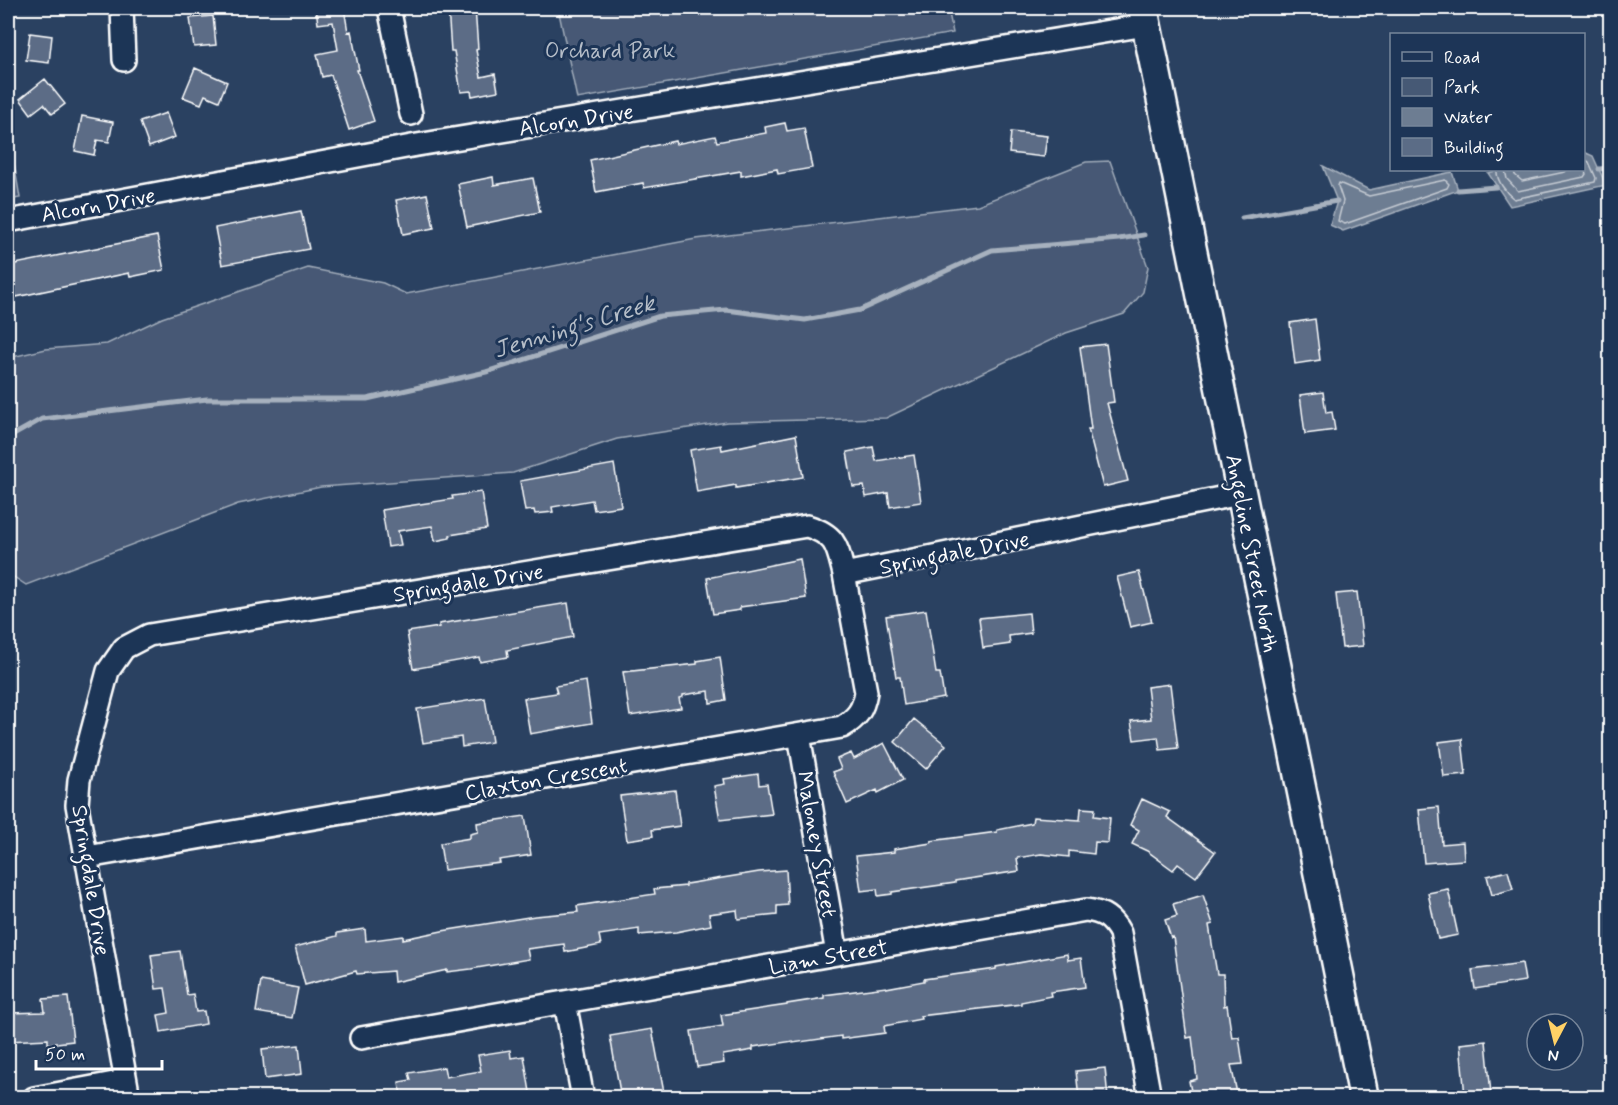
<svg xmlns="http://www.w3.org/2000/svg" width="1618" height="1105" viewBox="0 0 1618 1105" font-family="Mynerve,sans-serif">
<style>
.green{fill:#465975;stroke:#a2acba;stroke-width:1.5}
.water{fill:#6d7d92;stroke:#a7b1be;stroke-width:1.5}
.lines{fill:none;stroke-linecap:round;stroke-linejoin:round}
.shore{stroke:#c5cbd3;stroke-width:1.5}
.stream{stroke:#a7b1be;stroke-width:5}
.building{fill:#5b6c86;stroke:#fff;stroke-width:1.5}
.street-casing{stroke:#fff;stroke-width:26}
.secondary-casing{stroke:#fff;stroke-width:33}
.street{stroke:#1d3557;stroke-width:21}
.secondary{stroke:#1d3557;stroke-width:28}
.labels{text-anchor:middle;stroke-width:6;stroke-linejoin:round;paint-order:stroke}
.park-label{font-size:22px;fill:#b5bdc8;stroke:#1d3557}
.street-label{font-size:22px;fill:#fff;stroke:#1d3557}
.water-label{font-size:24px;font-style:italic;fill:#b6bec8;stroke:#1d3557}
</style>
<rect width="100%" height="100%" fill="#2a4161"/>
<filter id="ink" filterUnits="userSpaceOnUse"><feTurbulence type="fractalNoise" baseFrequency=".0167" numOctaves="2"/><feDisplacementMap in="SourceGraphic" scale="12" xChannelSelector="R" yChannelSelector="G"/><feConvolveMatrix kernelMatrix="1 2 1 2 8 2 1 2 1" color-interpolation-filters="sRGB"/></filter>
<g filter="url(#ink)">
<path class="green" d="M558,8H948L953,33L577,99Z
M8,128L20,198L8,200Z
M1110,161L1148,267L1143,292L1124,314L1066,333L886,418L727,422L617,439L513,473L321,487L238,504L26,585L8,573V358L46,349L107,344L162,318L308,268L383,283L406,294L696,239L978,205L1086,162Z"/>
<path class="water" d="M1584,152L1593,156L1606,185L1510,206L1488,173L1499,170H1584Z
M1323,166L1369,190L1452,172L1458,190L1343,231L1330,225L1337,201Z"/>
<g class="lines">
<path class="shore" d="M1497,170C1496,180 1506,193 1514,199L1595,182L1596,178L1589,162L1584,159
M1505,170L1507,179L1518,191L1584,177L1586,174L1584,168
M1514,170L1515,175L1522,181L1565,172L1567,170
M1445,180L1449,184L1447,188L1345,224L1338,221L1343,201L1338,186L1339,183L1369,196Z"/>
<path class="stream" d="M1599,169L1610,168
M1458,190L1496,187
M1242,218L1337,201
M8,438L42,419L207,399H367L486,372L660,316L726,310L805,320L860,310L992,250L1119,239L1144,235"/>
</g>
<path class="building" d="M316,8H344L348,32L351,31L359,70H357L374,121L349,130L331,75L322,77L317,54L338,50L333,22L318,24Z
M448,8H475L478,49L476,50L481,77L495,74L498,91L472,96L471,91L461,92L454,51H451Z
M213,16L216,45L194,47L190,18Z
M30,33L52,36L49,63L26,60Z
M195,68L227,82L219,101L205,95L201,104L183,97Z
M45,79L65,104L52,114L44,104L31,114L20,99Z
M166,113L175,137L149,147L140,122Z
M82,116L113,122L109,142L97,140L94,155L75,151Z
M785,123L787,131L804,128L812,168L778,174L777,169L741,176V171L644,188L643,183L596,192L590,160L675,141L676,144L715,136L717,142L766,133L765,127Z
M1011,132L1047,136L1044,157L1009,153Z
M493,177L494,185L533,178L540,212L467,227L458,184Z
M427,194L434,228L403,234L396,200Z
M301,211L309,249L222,265L215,228Z
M157,236L164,270L130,277L129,273L16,297L10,265Z
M1315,319L1320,360L1295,364L1290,323Z
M1106,344L1114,402L1107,403L1128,481L1103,487L1088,429H1091L1080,347Z
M1323,392L1326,413L1332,412L1335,430L1305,434L1300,395Z
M796,435L803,477L736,488V485L697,492L690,450L721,445L722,450Z
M873,447L876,461L914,455L921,502L890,507L888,493L866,497L864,486L853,487L847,452Z
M614,464L621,506L594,510L592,500L552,507L553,512L535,514L534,510L525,511L520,481Z
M481,492L487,529L450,535V538L435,541L432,526L398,531L401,545L388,547L382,510L453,499L452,496Z
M800,559L806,598L740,607V610L713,614L707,578Z
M1139,572L1152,622L1130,627L1117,577Z
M1357,592L1363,646L1342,648L1336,594Z
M568,603L573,637L507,650L508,657L480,662L479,657L413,669L407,632L439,627V624Z
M926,610L936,673H940L944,698L904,705L900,677H896L886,616Z
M1029,613L1031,633L1009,636L1010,644L983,648L979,618Z
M720,657L726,700L710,703L709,691L683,695V697L679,698L681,708L630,716L623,672L697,664V661Z
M586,681L592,723L530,734L524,698L557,693L555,686Z
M1170,684L1178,748L1160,750L1158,737L1134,740L1131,721L1151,719L1147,687Z
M485,698L492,742L462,747L461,737L423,743L417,709Z
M914,719L946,745L926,769L895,742Z
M1462,739L1466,775L1444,777L1439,742Z
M884,743L903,780L878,793L877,790L847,804L833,772L841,769L837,759L851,753L854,759Z
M758,774L759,785L767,784L772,814L720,820L714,786L725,784L724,779Z
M675,790L680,826L652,830L653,836L627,840L620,796Z
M1142,799L1170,812L1167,817L1215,852L1196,877L1178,864L1173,870L1147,851L1132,844L1139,830L1130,825Z
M1439,807L1442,844L1463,842L1464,860L1424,863L1419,809Z
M1081,808L1095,809L1094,816L1110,818L1108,843L1095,842L1094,854L1069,851V857L1041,854L1017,858L1019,871L955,881V883L892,892V894L878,896L877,889L861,891L856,856L894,852V849L931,843V841L997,832V830L1032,823L1033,817L1080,820Z
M525,816L531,855L499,860L500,863L444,870L440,843L470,838V834L478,832L477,823Z
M786,870L788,905L777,906V915L738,919L737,910L709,914L711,925L676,932L639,935V929L599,935L601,945L565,952L564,944L527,949L529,959L471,969L447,972V970L394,982L393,971L357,974L356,971L305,985L295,947L337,936V933L365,929L366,941L403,936V939L442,931L535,916L578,912L577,906L655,894L654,889L686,886V884L759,872Z
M1508,871L1513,889L1492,895L1487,876Z
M1448,889L1458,935L1438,939L1428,893Z
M1203,895L1213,924L1209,925L1217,974H1223L1224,1006L1227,1005L1232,1038L1239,1037L1243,1064L1231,1065L1238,1098H1201L1200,1094L1192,1096L1189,1081L1197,1079L1192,1037L1187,1038L1173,937L1171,938L1165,920L1177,916L1173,904Z
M180,951L187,995L193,994L196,1012L204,1011L206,1024L161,1032L158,1015L169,1013L165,988L156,989L151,955Z
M1067,954L1068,960L1081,958L1085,987L1050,992L1051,996L1021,1002V1004L920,1016L921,1019L884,1026L885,1033L841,1039V1036L793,1043V1041L753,1047V1050L723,1055L724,1063L697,1067L691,1031L723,1026L721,1015L787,1005V1004L824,998V995L886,987V988L924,981V979L996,969V967Z
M1522,963L1525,981L1475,989L1472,970Z
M261,981L298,988L292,1018L256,1012Z
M68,997L73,1041L48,1044V1039L8,1041V1013L45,1012L43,999Z
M652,1029L665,1098H621L610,1036Z
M1486,1041L1491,1094L1465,1096L1460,1044Z
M299,1045L302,1074L265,1079L262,1049Z
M510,1050L511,1058L524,1056L531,1098H401L399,1082L411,1080L409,1073L444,1067L446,1077L481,1071L478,1055Z
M1105,1068L1108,1098H1079L1076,1071Z"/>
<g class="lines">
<g class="street-casing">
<path id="street" d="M122,8L124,60
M389,8L411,114
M8,221L417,145L1146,25
M799,735L837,954
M87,857L842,727C857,718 863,710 866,692L844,574
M565,1002L583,1098
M361,1038L1086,910C1103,912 1112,918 1120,933L1150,1098
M34,1098L125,1081
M129,1098L77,805L79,780L108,671L124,648L149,635L807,526C837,535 837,547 844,574L1240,494"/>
</g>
<g class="secondary-casing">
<path id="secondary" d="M1143,8L1364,1098"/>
</g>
<use href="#street" class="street"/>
<use href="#secondary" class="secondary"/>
</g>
</g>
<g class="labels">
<g class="park-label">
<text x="610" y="58">Orchard Park</text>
</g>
<g class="street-label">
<text transform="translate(576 119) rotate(-9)" y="8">Alcorn Drive</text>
<text transform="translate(98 204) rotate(-10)" y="8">Alcorn Drive</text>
<text transform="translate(954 552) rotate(-11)" y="8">Springdale Drive</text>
<text transform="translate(1253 553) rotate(79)" y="8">Angeline Street North</text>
<text transform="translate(468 582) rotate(-9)" y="8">Springdale Drive</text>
<text transform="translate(546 778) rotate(-10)" y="8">Claxton Crescent</text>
<text transform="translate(818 844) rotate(80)" y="8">Maloney Street</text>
<text transform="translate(92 880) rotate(81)" y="8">Springdale Drive</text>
<text transform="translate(828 956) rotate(-10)" y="8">Liam Street</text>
</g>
<g class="water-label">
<text transform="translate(574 326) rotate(-17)" y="8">Jenning's Creek</text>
</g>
</g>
<rect width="1618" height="1105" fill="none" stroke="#1d3557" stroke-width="30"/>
<rect x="15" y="15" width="1588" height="1075" fill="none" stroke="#fff" stroke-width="2" filter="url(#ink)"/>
<rect x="1390" y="33" width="195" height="138" fill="#1d3557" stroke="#77869a" stroke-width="1.5"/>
<rect x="1402" y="52" width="30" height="9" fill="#1d3557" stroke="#77869a" stroke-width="1.5"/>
<text x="1444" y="63" font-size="18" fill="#ffffff">Road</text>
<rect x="1402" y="78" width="30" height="18" fill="#465975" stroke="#77869a" stroke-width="1.5"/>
<text x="1444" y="93" font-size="18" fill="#ffffff">Park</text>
<rect x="1402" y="108" width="30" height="18" fill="#6d7d92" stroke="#77869a" stroke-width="1.5"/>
<text x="1444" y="123" font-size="18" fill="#ffffff">Water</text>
<rect x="1402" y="138" width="30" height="18" fill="#5b6c86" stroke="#77869a" stroke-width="1.5"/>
<text x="1444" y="153" font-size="18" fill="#ffffff">Building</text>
<g transform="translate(1555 1042) rotate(187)"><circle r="28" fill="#1d3557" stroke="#77869a" stroke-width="1.5"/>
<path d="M0-4.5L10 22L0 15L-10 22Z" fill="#ffd166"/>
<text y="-9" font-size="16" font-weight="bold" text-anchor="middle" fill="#ffffff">N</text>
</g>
<path d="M36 1060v9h126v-9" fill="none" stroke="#ffffff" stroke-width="3"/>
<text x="45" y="1060" font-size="18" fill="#ffffff" stroke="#1d3557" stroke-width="4.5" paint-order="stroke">50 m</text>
</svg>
